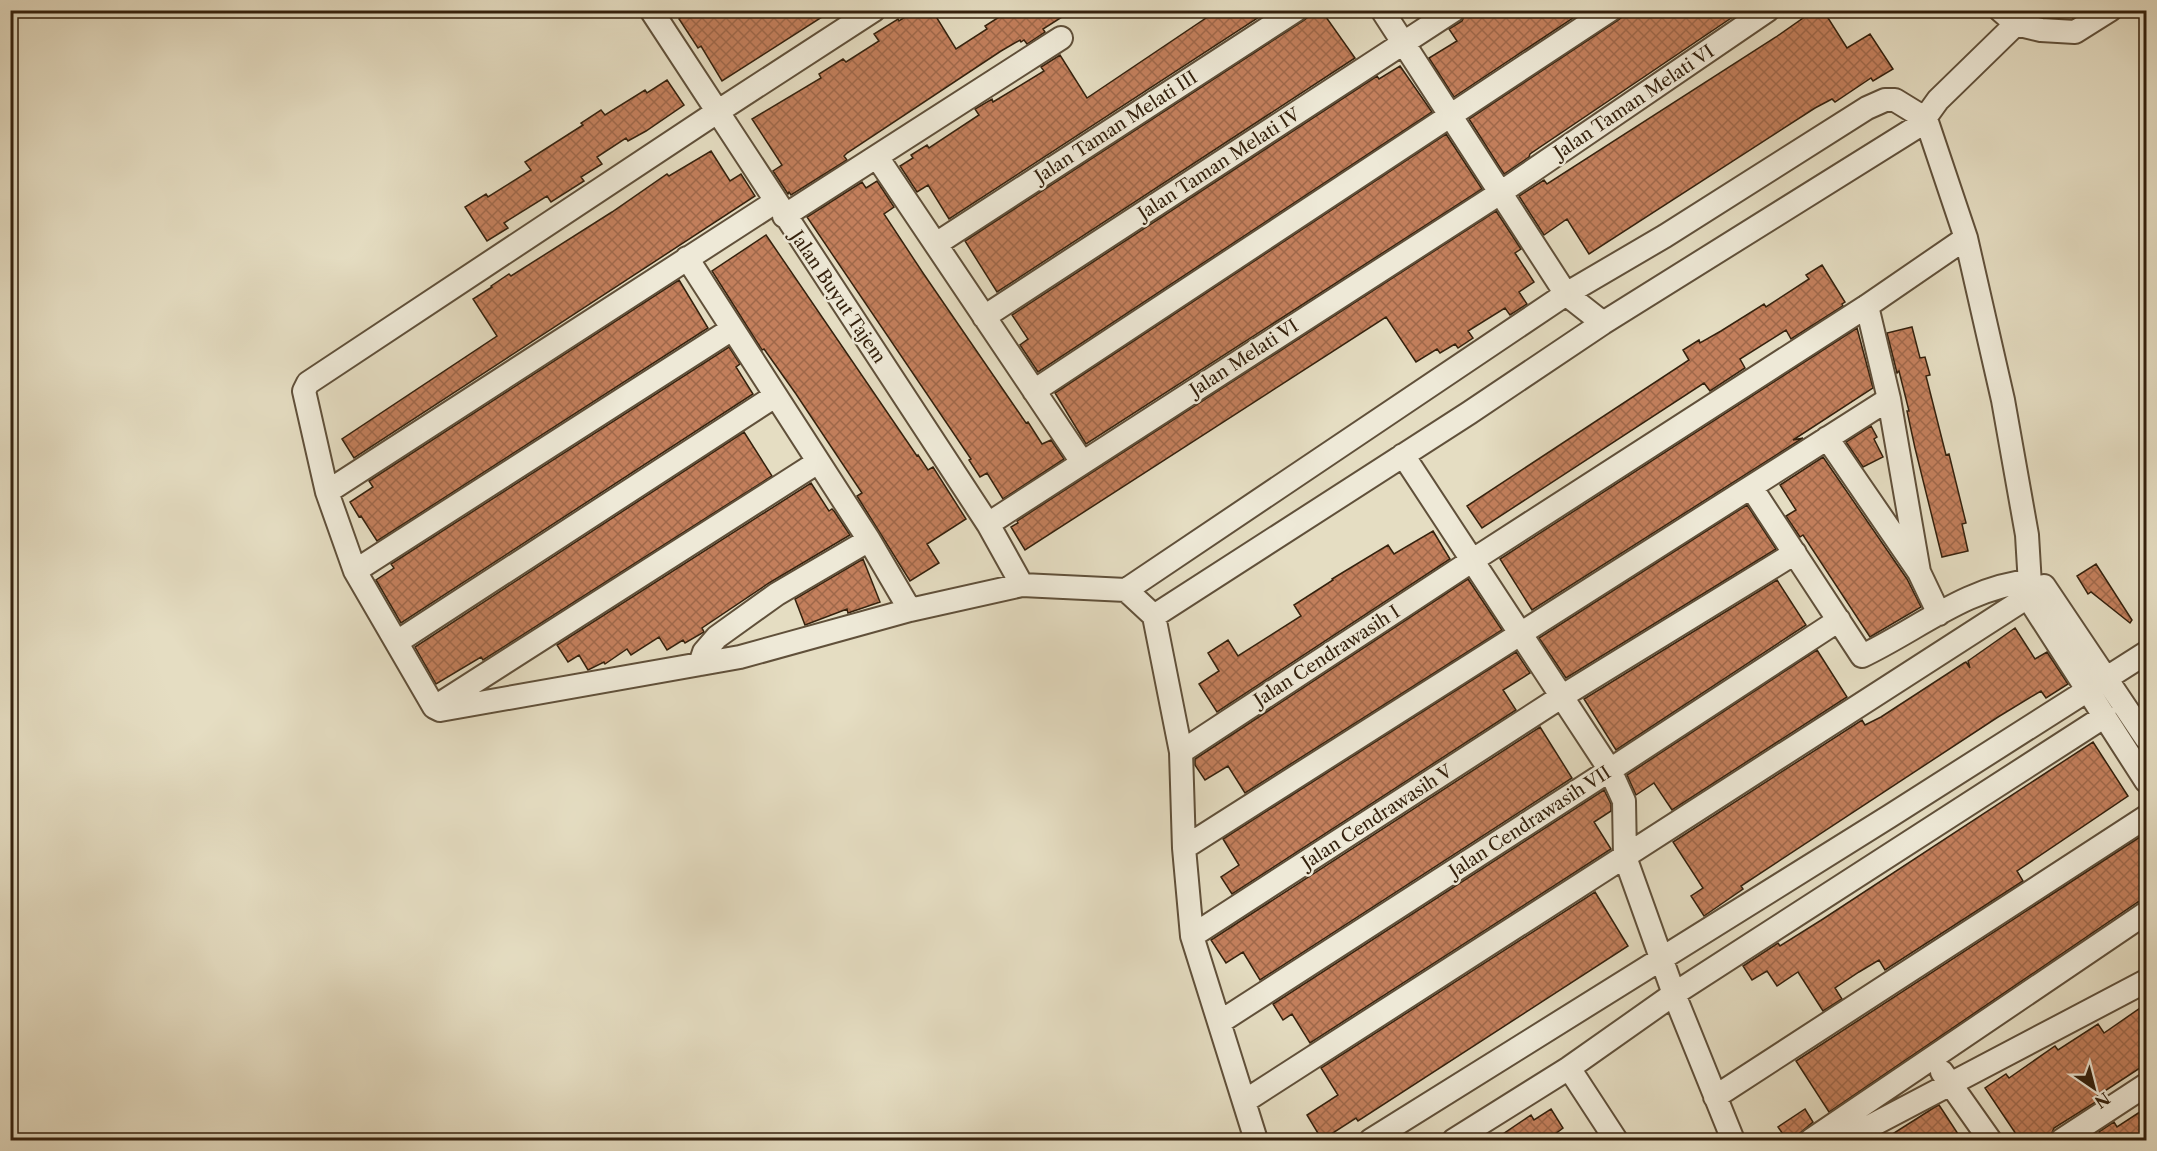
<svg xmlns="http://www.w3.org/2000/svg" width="2157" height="1151" viewBox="0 0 2157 1151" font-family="'Libre Caslon Text',serif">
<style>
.building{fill:url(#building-cross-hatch);stroke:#34210d;stroke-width:1.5}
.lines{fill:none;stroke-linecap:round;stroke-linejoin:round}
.street-casing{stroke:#60503a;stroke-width:26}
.street{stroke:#eee9d7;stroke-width:22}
.labels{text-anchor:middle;stroke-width:5;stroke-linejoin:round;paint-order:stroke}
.street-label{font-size:18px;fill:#34210d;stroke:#eee9d7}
</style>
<defs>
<pattern id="building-cross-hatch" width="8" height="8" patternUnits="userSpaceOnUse" patternTransform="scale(1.5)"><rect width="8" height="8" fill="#c37f5c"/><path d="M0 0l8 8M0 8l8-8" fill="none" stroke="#9f684a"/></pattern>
</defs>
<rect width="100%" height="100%" fill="#e5ddc2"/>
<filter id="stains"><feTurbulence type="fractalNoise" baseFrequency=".00333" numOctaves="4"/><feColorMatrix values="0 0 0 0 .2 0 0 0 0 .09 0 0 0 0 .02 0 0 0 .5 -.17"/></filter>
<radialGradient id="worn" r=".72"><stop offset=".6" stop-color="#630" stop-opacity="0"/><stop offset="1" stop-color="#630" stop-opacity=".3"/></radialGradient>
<path class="building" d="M692,10H833L722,81L701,46L698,48L679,19Z
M916,10H932L956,49L987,29L985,26L1010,10H1073L1043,29L1045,32L1027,44L1024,40L1021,42L1020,40L1001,51L847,153L844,156L847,160L791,195L789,192L788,194L773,171L782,165L752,119L821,78L819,74L843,59L846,62L879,41L874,34L898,19L899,21Z
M1218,10H1270L949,219L928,185L917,192L900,166L913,158L911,155L927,145L929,148L979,115L975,109L992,99L993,102L1044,71L1041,67L1060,55L1087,98Z
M1309,10H1321L1355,58L997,292L965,241L1303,21L1308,17Z
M1467,10H1585L1454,97L1429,58L1457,41L1449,29L1462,21Z
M1623,10H1743L1530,154L1529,157L1504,174L1469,119L1617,21L1622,17Z
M1798,10H1823L1847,48L1870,34L1893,69L1873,81L1871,78L1835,102L1832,99L1815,108L1589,254L1567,219L1544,235L1519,196L1544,180L1547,184L1776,37L1803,18Z
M1400,66L1432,112L1038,372L1020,345L1028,339L1012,315L1377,76L1379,79Z
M667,80L684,105L646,131L628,141L626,138L597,157L602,164L581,177L584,181L551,202L547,196L504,223L508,228L487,241L465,207L486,194L488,197L531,170L525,162L583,125L581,123L601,110L605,115L645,90L647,93Z
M1446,134L1482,189L1086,444L1055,393Z
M711,151L730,181L741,174L755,196L354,458L342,439L497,336L473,299L492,287L491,286L509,274L511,276L612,212L667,174L669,176Z
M877,181L894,207L884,214L923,273L1026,423L1028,422L1042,444L1051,440L1064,459L1003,499L987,473L980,477L969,460L971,459L807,217L862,182L866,188Z
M1496,211L1521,249L1515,253L1534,282L1519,292L1527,304L1510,315L1505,308L1468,331L1473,338L1458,348L1455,344L1440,353L1437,349L1416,362L1386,317L1025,550L1011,527L1018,523L1017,521Z
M766,235L917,456L918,455L928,470L933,467L966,519L927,544L939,563L910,581L857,496L862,493L796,394L764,349L762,350L712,271Z
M1822,265L1845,302L1842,304L1843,306L1791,339L1786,330L1740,359L1745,368L1710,391L1704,383L1482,528L1467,506L1689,360L1683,350L1699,340L1700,343L1721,331L1764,304L1766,307L1809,279L1806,275Z
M679,280L708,328L377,541L361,516L359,517L350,502L373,487L369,481Z
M1912,327L1920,358L1925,357L1930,375L1926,376L1946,455L1949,454L1966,523L1962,524L1968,551L1942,557L1915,448L1907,411H1909L1899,371L1897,373L1887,333Z
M1857,328L1873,388L1793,440L1803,438L1532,610L1500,559Z
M729,347L740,364L736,367L753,394L401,623L376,580L394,568L391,564Z
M1871,426L1877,437L1874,439L1883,457L1863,467L1846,442Z
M744,432L772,476L483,660L481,657L436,684L415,647Z
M1823,457L1907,579L1921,607L1870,637L1803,535L1800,537L1786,516L1796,510L1780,485Z
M811,483L829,511L832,509L834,511L850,535L769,583L702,628L704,632L685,643L683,640L667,650L659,637L631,655L627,649L605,664L604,662L588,670L579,655L568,662L557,645Z
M1747,505L1776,549L1566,678L1539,638Z
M1433,531L1450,559L1217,712L1199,684L1219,671L1208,653L1228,640L1238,656L1301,616L1294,605L1333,580L1332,579L1388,545L1394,554Z
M863,559L880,602L848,613L847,609L805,625L795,599Z
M2096,564L2132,620L2130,623L2091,592L2088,594L2077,576Z
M1468,579L1502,630L1245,793L1228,766L1205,780L1195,765V759Z
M1777,580L1806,625L1616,750L1584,699Z
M2015,628L2035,659L2047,652L2068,684L2046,698L2041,691L1998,717L1741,886L1743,889L1704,916L1691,896L1703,888L1673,842L1862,720L1865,725L1881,717L1964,663L1966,662L1970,668L1968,661Z
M1817,650L1847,697L1672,810L1654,783L1636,795L1627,775Z
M1516,652L1530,673L1503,690L1516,710L1232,894L1221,877L1239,865L1223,839Z
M1540,727L1572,778L1260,980L1243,952L1226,963L1211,940Z
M2093,742L2128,796L2017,871L2023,881L1885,970L1879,960L1859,972L1835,988L1842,999L1823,1011L1798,972L1777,986L1767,971L1752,980L1743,966L1778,943L1780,946L1823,919Z
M1604,790L1611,804V811L1594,822L1611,849L1310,1043L1292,1014L1283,1020L1273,1004Z
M2146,833V900L2138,902L1829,1112L1796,1061Z
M1595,892L1628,946L1358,1121L1356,1118L1322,1140L1307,1115L1338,1095L1321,1068Z
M2146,1004V1064L2097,1096L2099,1100L2054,1128L2049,1140H2020L1985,1088L2006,1074L2009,1078L2055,1046L2058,1050L2098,1024L2104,1033Z
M1939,1105L1962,1140H1883L1935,1107Z
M2146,1108V1140H2096L2102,1137L2099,1132L2114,1122L2117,1127Z
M1551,1109L1563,1128L1547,1140H1494L1531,1115L1534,1120Z
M1805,1109L1813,1122L1799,1134L1798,1140H1787L1778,1127Z"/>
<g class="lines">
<g class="street-casing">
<path id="street" d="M651,10L988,524L1022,585
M874,10L717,112L308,383L304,391L327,492L355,571L434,707L440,710L740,657L910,610L1022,585L1126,590L1154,616L1181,752L1184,848L1192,936L1256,1140
M1382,10L1566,294L1603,323
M2000,10L2016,24L2041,30L2075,32L2110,10
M877,157L1082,462
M784,216L1061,38
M936,244L1296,10
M687,258L869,540L910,610
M1867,306L1889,399L1919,572
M984,317L1454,10
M1034,391L1610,10
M1827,438L1919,572L1939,614
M1403,455L1610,770L1624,801L1625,857L1674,994L1733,1140
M1751,487L1862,656C1917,630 1967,587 2030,581
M327,492L775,202
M988,524L1500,193L1768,10
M355,571L732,329
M2044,586L2146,738
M1126,590L1566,294L1665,236L1867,108L1885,100H1895L1926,119L1966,238L2003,400L2027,535L2030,585L2027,596L2146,781
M1154,616L1469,413L1603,323L1920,125L1938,100L2016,24
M397,642L775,396
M700,664L704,652L717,637L777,594L869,540
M435,707L818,462
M1181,752L1473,560L1867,306L1966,238
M1184,848L1889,399
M1192,936L1561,697L1795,553
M1220,1022L1610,770L1839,620
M1569,1068L1616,1140
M1942,1072L1990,1140
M1715,1097L2146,817
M1245,1101L2040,589
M1371,1140L1890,816L2146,653
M1454,1140L1569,1068L1674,994L2105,716
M1811,1140L2146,913
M1844,1140L2146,981
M2062,1140L2146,1085"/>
</g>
<use href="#street" class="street"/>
</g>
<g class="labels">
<g class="street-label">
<text transform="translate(1634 102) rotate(-34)" y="6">Jalan Taman Melati VI</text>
<text transform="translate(1116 127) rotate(-33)" y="6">Jalan Taman Melati III</text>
<text transform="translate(1219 164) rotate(-33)" y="6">Jalan Taman Melati IV</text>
<text transform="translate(838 297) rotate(56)" y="6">Jalan Buyut Tajem</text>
<text transform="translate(1244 358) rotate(-33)" y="6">Jalan Melati VI</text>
<text transform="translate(1327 656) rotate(-33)" y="6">Jalan Cendrawasih I</text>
<text transform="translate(1377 817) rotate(-33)" y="6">Jalan Cendrawasih V</text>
<text transform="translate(1530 822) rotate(-33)" y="6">Jalan Cendrawasih VII</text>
</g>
</g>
<rect width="2157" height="1151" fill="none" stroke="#e5ddc2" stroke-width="36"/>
<rect x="12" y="12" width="2133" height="1127" fill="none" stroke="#34210d" stroke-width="3"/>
<rect x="18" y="18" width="2121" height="1115" fill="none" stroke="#34210d" stroke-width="1.5"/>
<g transform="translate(2094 1088) rotate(145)" stroke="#eee9d7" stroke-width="4.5" paint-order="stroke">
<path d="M0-4.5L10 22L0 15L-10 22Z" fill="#34210d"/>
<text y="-9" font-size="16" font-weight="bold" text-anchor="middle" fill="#34210d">N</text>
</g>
<rect width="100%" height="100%" filter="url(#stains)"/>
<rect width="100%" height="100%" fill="url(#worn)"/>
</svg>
